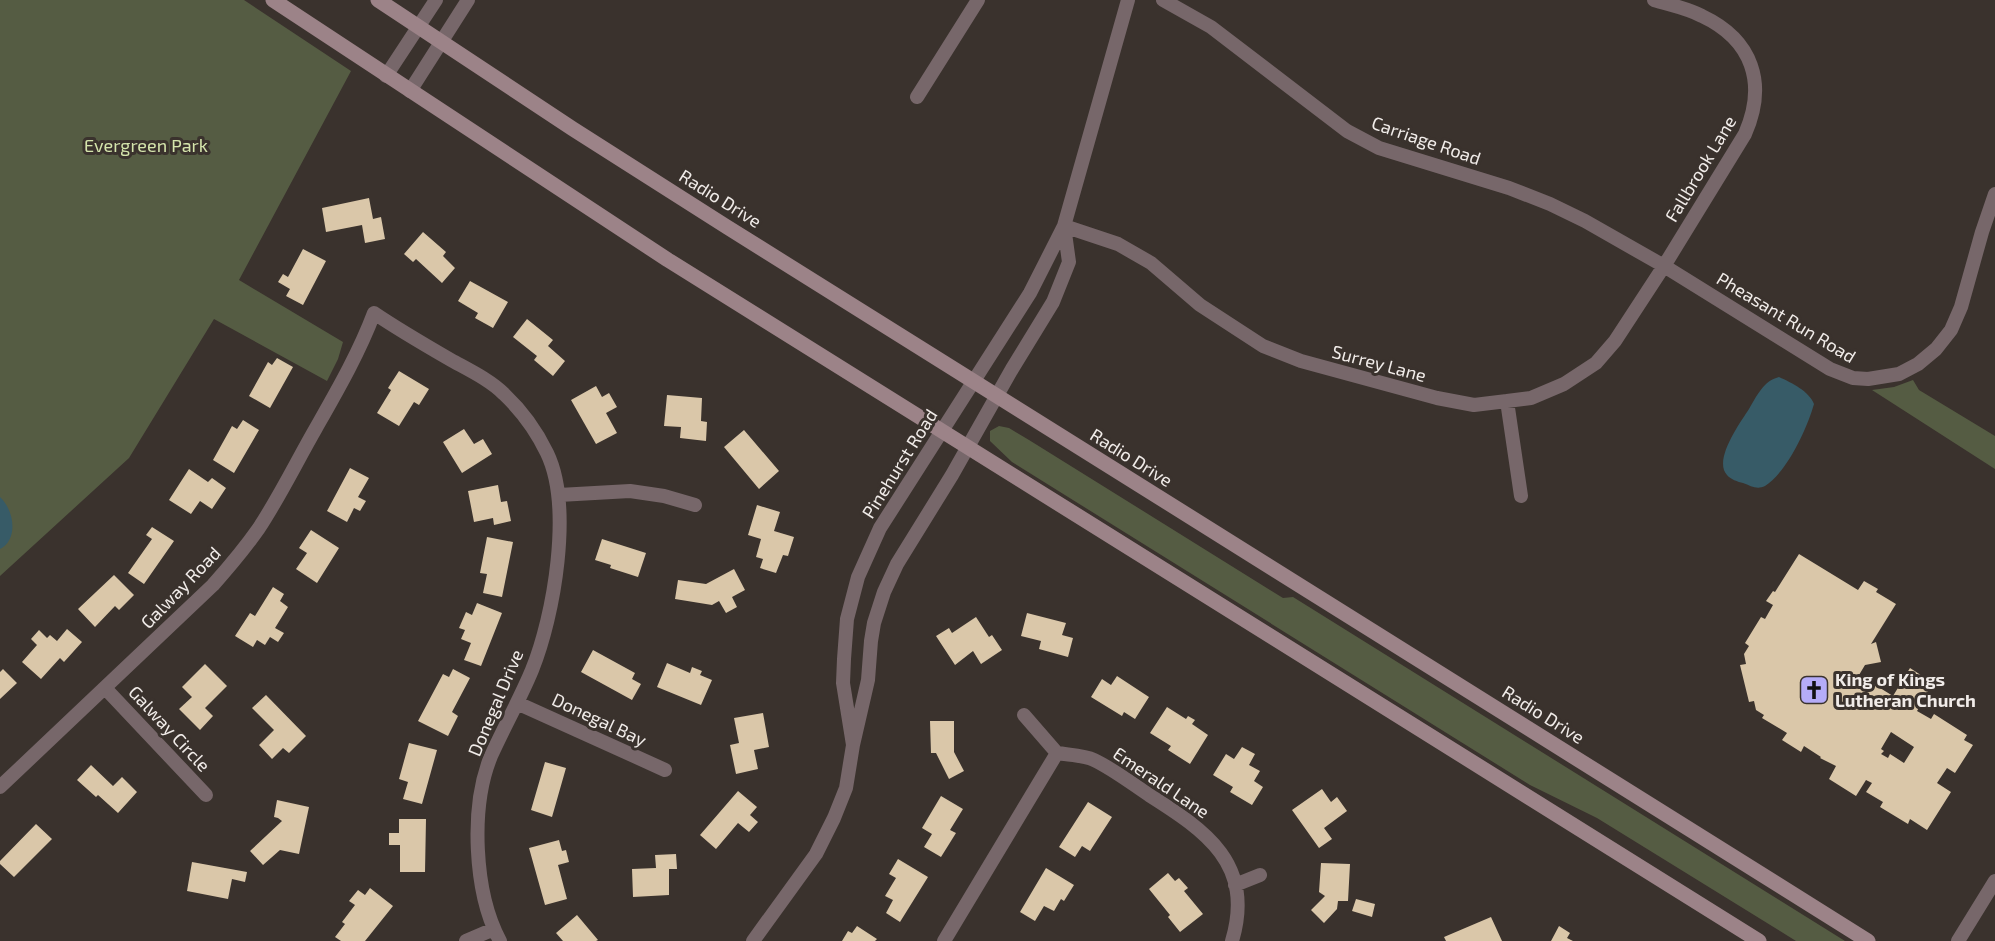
<svg xmlns="http://www.w3.org/2000/svg" width="1995" height="941" viewBox="0 0 1995 941" font-family="'Exo 2',sans-serif">
<style>
.green{fill:#555c43}
.water{fill:#375b67}
.building{fill:#dac7a9;fill-rule:evenodd}
.lines{fill:none;stroke-linecap:round;stroke-linejoin:round}
.street{stroke:#77676a;stroke-width:14}
.secondary{stroke:#9c8388;stroke-width:15}
.labels{text-anchor:middle;stroke-width:6;stroke-linejoin:round;paint-order:stroke}
.street-label{font-size:18px;fill:#f1ece9;stroke:#3a322d}
.park-label{font-size:18px;fill:#d5e5ac;stroke:#3a322d}
.poi-label{font-size:18px;font-weight:bold;fill:#f1ece9;stroke:#3a322d;text-anchor:start}
</style>
<rect width="100%" height="100%" fill="#3a322d"/>
<path class="green" d="M0,0H244L351,71L239,280L343,342L338,359L327,381L214,319L129,458L0,576Z
M1913,380L1919,390L1995,436V469L1872,390L1894,387Z
M999,426L1009,428L1029,440L1283,598L1293,597L1845,941H1796L1597,818L1530,785L1012,462L990,441V431Z"/>
<path class="water" d="M1779,377C1792,383 1809,391 1814,404C1807,429 1787,472 1765,486C1757,490 1751,486 1743,483C1738,482 1730,479 1727,475C1713,460 1740,423 1749,409C1757,396 1763,381 1779,377Z
M0,497C14,510 19,539 0,549Z"/>
<path class="building" d="M369,198L373,219L381,217L385,239L365,243L362,225L326,232L322,208Z
M423,232L446,252L443,256L455,268L442,283L416,259L413,262L404,254Z
M303,249L326,261L303,305L286,296L290,289L278,282L283,274L288,277Z
M470,281L508,302L493,328L475,318L478,313L458,301Z
M527,319L553,340L548,346L565,361L553,376L534,360L537,356L513,337Z
M277,358L293,367L270,408L249,396L268,362L272,365Z
M399,371L429,389L419,405L414,402L399,426L377,413L391,390L388,388Z
M596,386L602,397L609,393L617,407L606,413L617,433L596,444L571,400Z
M667,395L702,398L701,421L707,422L706,441L680,438L681,427L664,426Z
M243,420L259,430L234,473L213,460L232,426L237,429Z
M464,429L474,444L483,439L492,454L462,473L443,442Z
M744,430L779,471L759,489L724,447Z
M350,468L369,478L358,497L366,501L360,511L354,508L347,522L327,511Z
M189,469L208,482L212,478L226,488L212,509L200,501L191,514L169,500Z
M498,485L501,502L507,501L511,521L494,525L493,518L474,522L468,491Z
M757,505L780,512L774,531L794,537L788,556L783,555L776,573L760,568L763,559L756,557L761,539L748,535Z
M152,527L174,541L144,584L128,573L152,539L146,535Z
M311,530L339,548L317,583L296,569L307,553L299,548Z
M487,537L513,542L502,597L483,593L487,574L480,573Z
M602,539L646,553L638,577L610,568L611,565L595,560Z
M1799,554L1858,590L1864,581L1878,589L1876,592L1896,604L1871,644L1876,642L1881,662L1865,665L1859,675L1893,696L1910,668L1933,683L1917,711L1931,719L1934,714L1967,735L1964,740L1973,745L1955,773L1947,768L1937,783L1951,792L1927,830L1910,819L1908,824L1880,807L1883,802L1866,792L1872,783L1866,780L1856,796L1829,779L1836,766L1820,758L1821,757L1804,746L1801,752L1782,740L1787,733L1762,718L1764,715L1756,710L1754,701L1749,702L1740,665L1746,664L1744,654L1749,646L1745,643L1761,617L1765,619L1773,605L1766,601L1773,591L1775,592ZM1891,732L1914,747L1904,763L1890,754L1888,758L1881,754L1884,751L1881,749Z
M734,569L745,590L732,597L737,607L726,613L719,601L712,605L675,599L678,580L706,584Z
M114,575L134,595L119,610L115,606L95,627L78,609Z
M273,587L284,594L280,601L288,607L275,628L284,633L278,642L270,637L265,645L257,640L253,647L235,636L250,613L255,616Z
M477,603L502,613L481,666L464,660L471,643L461,639L465,630L459,628L466,612L472,615Z
M1027,613L1066,623L1062,635L1073,638L1068,657L1039,649L1041,641L1021,636Z
M976,617L989,637L992,635L1002,650L981,664L973,651L955,665L936,636L949,628L952,633Z
M67,629L82,642L64,662L60,658L41,679L22,662L37,645L31,639L39,630L47,638L50,635L57,641Z
M593,650L635,673L632,679L641,684L632,700L581,672Z
M667,663L690,673L692,667L702,671L700,675L712,680L701,705L657,687Z
M205,664L227,686L205,708L213,716L200,730L179,709L192,697L182,687Z
M3,669L17,683L0,699V672Z
M453,669L470,678L452,712L458,716L448,736L418,721L443,674L449,677Z
M1117,676L1149,697L1135,719L1124,712L1122,716L1091,697L1102,679L1111,685Z
M266,695L306,736L289,753L283,748L272,759L259,745L274,730L252,708Z
M1167,707L1186,719L1188,716L1195,720L1192,724L1208,735L1190,764L1168,750L1171,746L1150,733Z
M763,713L769,747L754,750L758,769L736,774L730,745L739,743L734,718Z
M930,721H954V752L964,771L949,779L936,753H931Z
M409,743L437,750L422,804L403,799L408,782L399,779Z
M1242,747L1255,754L1249,765L1260,771L1254,781L1263,787L1252,805L1230,792L1233,787L1213,775L1226,754L1234,759Z
M545,762L566,768L552,817L531,810Z
M91,765L113,786L122,777L137,792L118,813L98,795L96,797L77,780Z
M1322,789L1331,802L1337,797L1347,811L1324,828L1332,839L1319,848L1292,810Z
M738,791L757,807L750,815L758,822L749,832L738,823L716,849L700,835Z
M941,796L963,809L950,830L956,833L941,857L924,847L932,834L922,828Z
M277,800L309,807L299,854L280,850L263,865L250,851L282,821L278,818L274,817Z
M1088,802L1112,817L1090,851L1082,846L1075,857L1059,847Z
M399,819H426L425,872H400V845H389V833H399Z
M36,824L52,839L14,877L0,864V861Z
M559,840L562,851L566,850L569,862L558,865L567,899L545,905L529,848Z
M676,854L677,869H669V895L633,897L632,869L656,868L655,855Z
M898,859L928,877L900,922L886,913L893,900L885,896L896,878L889,874Z
M192,862L247,872L245,882L232,879L228,899L187,891Z
M1321,863L1350,864L1348,901H1338L1337,909L1324,923L1311,910L1325,896L1319,892Z
M1046,868L1074,885L1064,901L1061,899L1054,911L1044,906L1035,921L1020,912Z
M1168,873L1175,881L1179,878L1188,888L1184,891L1203,914L1180,932L1168,917L1170,915L1149,889Z
M370,888L393,906L365,941H341L335,937L345,924L342,922L355,905L349,901L358,890L365,895Z
M1356,899L1375,904L1372,917L1352,911Z
M577,915L598,940L596,941H563L556,933Z
M1491,917L1502,941H1446L1444,937Z
M857,926L877,939L875,941H842L848,931L852,933Z
M1559,926L1570,933L1567,938L1573,941H1551Z"/>
<g class="lines">
<path class="street" d="M1163,0L1211,27L1347,131L1379,148L1509,188L1550,204L1585,221L1664,266L1830,369L1853,378L1868,379L1899,374L1918,364L1936,349L1951,330L1961,307L1982,232L1995,194
M386,76L436,0
M410,91L468,0
M917,97L978,0
M1064,226L1118,244L1151,263L1200,305L1263,346L1301,361L1437,398L1474,405L1507,401L1531,398L1564,384L1596,363L1615,341L1664,266L1745,134C1767,84 1753,40 1702,16C1687,8 1670,5 1654,0
M1507,401L1521,496
M559,495L630,491L664,496L695,505
M105,688L206,795
M517,703L665,770
M1024,715L1057,753
M853,745L843,683L844,659L847,619L858,577L880,528L1030,293L1064,226L1128,0
M1057,753C1069,755 1084,755 1094,760C1113,769 1131,783 1149,795C1206,831 1255,864 1232,941
M0,787L213,585C229,567 245,548 259,528C280,496 297,461 316,428C337,391 359,353 374,313C399,330 425,345 451,360C469,370 490,380 504,394C521,410 537,432 547,453C573,507 554,616 532,670C520,699 504,727 491,756C470,807 474,893 500,941
M1235,885L1260,875
M466,941L494,929
M753,941L816,854L834,818L846,788L853,745L868,680L871,641L874,623L884,592L897,564L952,475L1012,369L1053,302L1069,262L1064,226
M944,941L1057,753
M1958,941L1995,881"/>
<path class="secondary" d="M273,0L668,260L1759,941
M378,0L573,129L727,227L1868,941"/>
</g>
<defs>
<g id="church-square" transform="scale(1.5)"><rect x="-9" y="-9" width="18" height="18" rx="4" fill="#b5acf8" stroke="#3a322d"/><path d="M-1.2-6h2.4v3.5h3.3v2.4h-3.3V6h-2.4V-.1h-3.3v-2.4h3.3Z" fill="#111"/></g>
</defs>
<g fill-rule="evenodd">
<use href="#church-square" x="1814" y="690"/>
</g>
<g class="labels">
<g class="street-label">
<text transform="translate(1426 141) rotate(19)" y="6">Carriage Road</text>
<text transform="translate(1701 169) rotate(-59)" y="6">Fallbrook Lane</text>
<text transform="translate(720 199) rotate(32)" y="6">Radio Drive</text>
<text transform="translate(1786 318) rotate(31)" y="6">Pheasant Run Road</text>
<text transform="translate(1379 364) rotate(15)" y="6">Surrey Lane</text>
<text transform="translate(1131 458) rotate(32)" y="6">Radio Drive</text>
<text transform="translate(900 464) rotate(-58)" y="6">Pinehurst Road</text>
<text transform="translate(181 588) rotate(-46)" y="6">Galway Road</text>
<text transform="translate(496 703) rotate(-67)" y="6">Donegal Drive</text>
<text transform="translate(1543 715) rotate(32)" y="6">Radio Drive</text>
<text transform="translate(599 720) rotate(25)" y="6">Donegal Bay</text>
<text transform="translate(169 729) rotate(47)" y="6">Galway Circle</text>
<text transform="translate(1161 783) rotate(34)" y="6">Emerald Lane</text>
</g>
<g class="park-label">
<text x="146" y="152">Evergreen Park</text>
</g>
<g class="poi-label">
<text x="1835" y="686">King of Kings<tspan x="1835" dy="21">Lutheran Church</tspan></text>
</g>
</g>
</svg>
